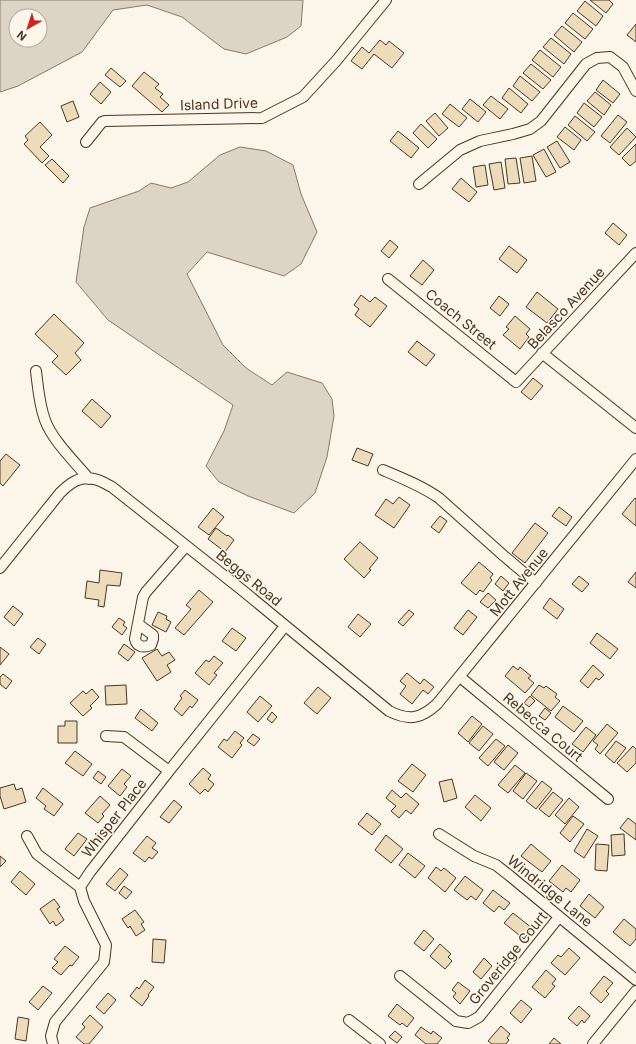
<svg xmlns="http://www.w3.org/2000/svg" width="636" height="1044" viewBox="0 0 636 1044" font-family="Inter,sans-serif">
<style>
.water{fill:#dcd4c6;stroke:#887966;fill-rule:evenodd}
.building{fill:#ecdcbc;stroke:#4a3520}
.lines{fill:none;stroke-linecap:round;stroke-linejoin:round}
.minor-casing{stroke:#4a3520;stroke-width:12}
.minor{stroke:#fbf6e9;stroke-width:10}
.labels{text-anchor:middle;stroke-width:3;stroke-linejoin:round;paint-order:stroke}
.street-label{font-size:14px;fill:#4a3520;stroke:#fbf6e9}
</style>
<rect width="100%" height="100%" fill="#fbf6e9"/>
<path class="water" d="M0,0H303L301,26L287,37L246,54L224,49L182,17L147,5L113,10L82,52L18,86L0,92ZM16,16H40V40H16Z
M240,147L266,151L293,165L301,194L317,232L301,264L284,276L207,252L187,274L223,345L246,368L272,385L287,372L322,383L332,399L334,416L327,457L315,493L294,513L248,496L219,482L206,466L224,431L233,405L108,320L76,282L84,227L90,208L139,191L151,183L171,188L188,182L220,155Z"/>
<path class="building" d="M590,0H609L613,4L606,13Z
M585,1L603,16L596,26L577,11Z
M573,13L593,29L585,39L565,23Z
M636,24V42L627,35Z
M562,26L582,42L574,52L554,35Z
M551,38L571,54L564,64L543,47Z
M380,40L386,45L389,41L404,53L392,68L374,54L362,69L351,61L362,47L369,53Z
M540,50L561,67L553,77L532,60Z
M531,64L551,80L543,89L523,73Z
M111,68L126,81L120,87L105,75Z
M144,72L159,84L155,88L163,94L160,97L169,105L162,112L132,86Z
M520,76L540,92L532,101L513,86Z
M603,80L620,94L613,103L596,90Z
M100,82L111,92L101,104L90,94Z
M509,88L528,104L521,113L502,98Z
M595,92L611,105L604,115L587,101Z
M491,96L508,109L500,119L483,105Z
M470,99L486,112L478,122L462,109Z
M73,101L79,117L67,122L61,106Z
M584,103L602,117L594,127L577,113Z
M450,104L467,118L459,127L442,114Z
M435,113L448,128L439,136L426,121Z
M618,115L627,122L610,143L601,136Z
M575,116L595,132L587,141L568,125Z
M40,122L52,135L40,147L49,156L42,163L24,144L28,140L25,136Z
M421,124L437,139L428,148L413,133Z
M565,127L581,140L574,150L557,137Z
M627,128L636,137L619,155L610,147Z
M398,131L419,148L411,158L390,141Z
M557,141L570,162L560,168L547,147Z
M636,144V161L630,166L622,158Z
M544,149L556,172L546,177L533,155Z
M532,156L536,181L524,183L520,158Z
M516,158L520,183L508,184L505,159Z
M52,159L69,176L63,183L45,165Z
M501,162L505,188L494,190L489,164Z
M485,165L488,185L476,187L473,167Z
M461,178L477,192L469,202L452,189Z
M613,223L627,235L619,245L605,233Z
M390,240L398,247L389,258L381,251Z
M509,246L527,260L517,273L499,259Z
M423,260L434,270L422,285L410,276Z
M537,292L558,309L547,323L526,307Z
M361,295L370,302L375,297L387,306L370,327L355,315L359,309L354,305Z
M499,296L509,304L500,316L490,308Z
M54,314L84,343L75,353L81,360L66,375L52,362L58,356L35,334Z
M515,316L530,329L526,334L529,337L520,349L503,335L509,329L506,327Z
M417,341L435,355L426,366L408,352Z
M533,378L543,386L531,400L521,392Z
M92,399L111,416L101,428L82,411Z
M357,448L373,454L368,466L352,460Z
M6,454L20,465L3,486L0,483V461Z
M399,497L410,505L394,528L375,515L386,499L393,504Z
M635,498L636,499V526L622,514Z
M559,507L572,517L566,526L552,516Z
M213,508L224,517L209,535L198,527Z
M440,516L447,521L439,533L431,527Z
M535,523L548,533L525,563L512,553Z
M216,528L227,536L228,535L234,540L225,552L208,539Z
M360,542L378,558L369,569L371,570L364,578L344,559Z
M479,562L493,574L490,578L492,580L483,592L480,590L476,595L461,583Z
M100,570L122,573L120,586L107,585L104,607L98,606L99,600L85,598L87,581L99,583Z
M636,572V588L628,582Z
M501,576L509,583L503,591L495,584Z
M579,576L589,584L582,592L572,584Z
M199,590L213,602L184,635L175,628L191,609L186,605Z
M488,593L496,600L488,608L480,602Z
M550,598L564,609L557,619L543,608Z
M13,606L23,614L14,626L4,617Z
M409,610L414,614L403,626L398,622Z
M468,610L477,617L463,635L454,628Z
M158,612L167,616L166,619L171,622L166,632L152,625Z
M358,614L371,624L360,637L348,627Z
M119,618L125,622L123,625L127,628L122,635L112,627Z
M232,628L246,638L236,651L222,641Z
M597,633L618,649L610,659L590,643Z
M38,638L46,644L39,654L30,647Z
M124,644L135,652L128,661L118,653Z
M0,647L9,654L0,665Z
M157,649L162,656L169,652L175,660L167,665L171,672L157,681L142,658Z
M214,656L223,663L214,673L217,675L209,685L195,673L206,660L209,662Z
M593,665L604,675L599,680L596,678L588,688L580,681Z
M513,666L518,670L520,667L531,676L528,678L534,683L525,693L505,676Z
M407,673L420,684L424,679L434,687L428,694L423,690L412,704L400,694L406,686L400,681Z
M3,674L12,681L6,689L0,684V677Z
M126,685L127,704L106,705L105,686Z
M539,685L544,688L546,686L557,694L555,697L560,701L551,711L531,695Z
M318,687L331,698L317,714L304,703Z
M92,689L99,697L90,706L92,708L83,716L70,703L83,691L86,694Z
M185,690L198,700L192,708L190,706L182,716L174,709L182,698L180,696Z
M260,696L272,706L258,722L247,712Z
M530,696L535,701L529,707L524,703Z
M563,706L583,721L574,732L555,717Z
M545,708L551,713L545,720L539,716Z
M141,709L158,723L152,731L135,718Z
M272,712L277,717L272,723L267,719Z
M472,716L482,724L468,742L458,733Z
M65,721H77V743H58V726H65Z
M607,724L618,733L600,754L595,749L598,745L593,741Z
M483,726L493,734L479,751L469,743Z
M586,727L596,735L583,752L572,744Z
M235,731L244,738L240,743L242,745L232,758L218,747L224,739L227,741Z
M253,734L260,739L254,746L247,741Z
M496,739L505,746L488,766L479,758Z
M616,741L626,748L614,763L605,755Z
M508,745L518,753L504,770L494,762Z
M633,746L636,749V763L627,772L617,763Z
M75,751L92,764L83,776L65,763Z
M412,764L426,775L413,792L398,781Z
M515,765L525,773L508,793L498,785Z
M203,768L211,775L208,779L214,784L208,792L205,789L200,794L189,784Z
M122,769L131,776L124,784L127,787L120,796L108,786Z
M98,771L106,777L101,784L93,778Z
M526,773L537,781L523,799L513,791Z
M452,779L457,798L444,802L439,782Z
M542,781L552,789L536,809L526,801Z
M14,784L16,790L22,788L26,802L4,809L0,796V788Z
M43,788L63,804L54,816L44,809L46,806L36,798Z
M392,790L401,798L406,793L419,804L411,814L406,810L399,818L391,811L396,806L386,798Z
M553,792L563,800L549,817L539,809Z
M475,795L491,808L481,821L465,807Z
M100,796L110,805L102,814L104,816L98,823L85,813Z
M569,798L579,807L565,824L555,815Z
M174,800L182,807L169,823L160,817Z
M367,813L381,824L372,835L358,824Z
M573,816L584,824L570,842L560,833Z
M628,818L636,824V840L620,828Z
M587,829L598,836L584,858L574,851Z
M78,833L87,839L74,856L65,849Z
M624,834L625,855L612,856L611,835Z
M386,835L403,849L391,863L375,850Z
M147,836L156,843L152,848L158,852L152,859L149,857L145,862L133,853Z
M531,844L551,861L542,872L521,856Z
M596,844L609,845L607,871L595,870Z
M408,853L425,866L415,878L399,865Z
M0,856L6,861L0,867Z
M562,865L580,880L571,892L566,888L563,892L549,881Z
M436,867L441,871L444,868L456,878L445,892L428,878Z
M120,868L128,875L115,891L106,884Z
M20,871L35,884L26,895L11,882Z
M465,876L483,890L476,900L471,896L467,900L454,890Z
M124,886L132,892L126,899L119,893Z
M493,890L510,903L504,910L499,906L494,912L483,903Z
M589,894L604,907L595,918L580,906Z
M54,899L60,907L57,909L64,920L56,926L53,921L50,924L40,909Z
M135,910L144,922L141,924L145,930L136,936L130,926L128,928L122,919Z
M513,913L532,928L524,939L504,923Z
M624,919L636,929V939L630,946L613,932Z
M424,930L434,939L424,951L414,943Z
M153,939L166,940L164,963L152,962Z
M440,944L451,954L448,957L452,961L445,969L430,956Z
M65,946L79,957L72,966L70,965L61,975L52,968L58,962L54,959Z
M569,948L580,958L565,975L551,963L558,955L561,957Z
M484,958L492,966L481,979L473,972Z
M546,970L556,979L552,984L555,986L545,998L532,987Z
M604,976L613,983L606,991L609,994L601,1003L590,993Z
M145,980L154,987L148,995L149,996L142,1006L130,996L137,987L139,989Z
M458,982L470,991L460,1004L453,997L456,993L452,990Z
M43,986L52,993L38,1010L29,1002Z
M108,993L116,1000L104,1014L96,1007Z
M521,1000L532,1009L521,1023L510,1013Z
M397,1004L414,1018L407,1027L402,1023L400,1025L388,1016Z
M579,1006L590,1016L584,1023L582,1020L577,1026L568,1018Z
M90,1015L103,1027L89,1044H84L76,1037L85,1027L82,1024Z
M18,1017L29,1019L26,1041L15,1039Z
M501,1026L510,1034L507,1038L509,1040L506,1044H492L488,1041Z
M421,1027L431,1034L433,1031L442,1038L437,1044H426L415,1035Z
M395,1031L402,1037L397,1043L389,1037Z
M554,1038L561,1044H549Z"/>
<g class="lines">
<g class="minor-casing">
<path id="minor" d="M86,142L102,122L105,121L262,118L303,97L336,61L386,0
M419,184L460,150L480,141L513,134L530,129L541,121L586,64L597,58L610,57L623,67L636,91
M388,279L516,382L636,253
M542,353L636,428
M36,371C38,387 39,404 45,420C52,440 75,462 89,479
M383,470C402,478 422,486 439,498L504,556L536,583
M0,568L60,493C70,483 79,476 94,479C100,480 106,484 112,487L242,590L389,711C409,721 421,719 437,704L636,459
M138,624L153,635V639L151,645C143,648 137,647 135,639L143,597L146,592L186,546
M460,677L608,799
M106,736L124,737L169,771
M439,834L474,856L496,865L510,876L636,980
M27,836L37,854L80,887
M400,976L456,1021L468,1023L479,1017L559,917
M349,1020L380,1044
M53,1044L51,1036L55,1022L104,962L106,945L84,901L80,887L90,872L169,771L285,626
M593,1044L636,991"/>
</g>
<use href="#minor" class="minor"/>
</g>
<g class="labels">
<g class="street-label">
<text transform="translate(219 104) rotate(-2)" y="5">Island Drive</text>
<text transform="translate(566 308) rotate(-47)" y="5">Belasco Avenue</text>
<text transform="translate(461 319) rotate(39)" y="5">Coach Street</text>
<text transform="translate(249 578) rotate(39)" y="5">Beggs Road</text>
<text transform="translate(519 582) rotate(-51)" y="5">Mott Avenue</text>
<text transform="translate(543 727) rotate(40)" y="5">Rebecca Court</text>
<text transform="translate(114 818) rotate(-52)" y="5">Whisper Place</text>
<text transform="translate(550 891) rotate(39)" y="5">Windridge Lane</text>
<text transform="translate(508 958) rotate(-51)" y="5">Groveridge Court</text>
</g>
</g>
<g transform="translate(28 28) rotate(219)"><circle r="19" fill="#fbf6e9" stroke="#b4a999"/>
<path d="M0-3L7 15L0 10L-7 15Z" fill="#c62828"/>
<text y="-6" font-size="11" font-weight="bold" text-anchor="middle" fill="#4a3520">N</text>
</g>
</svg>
